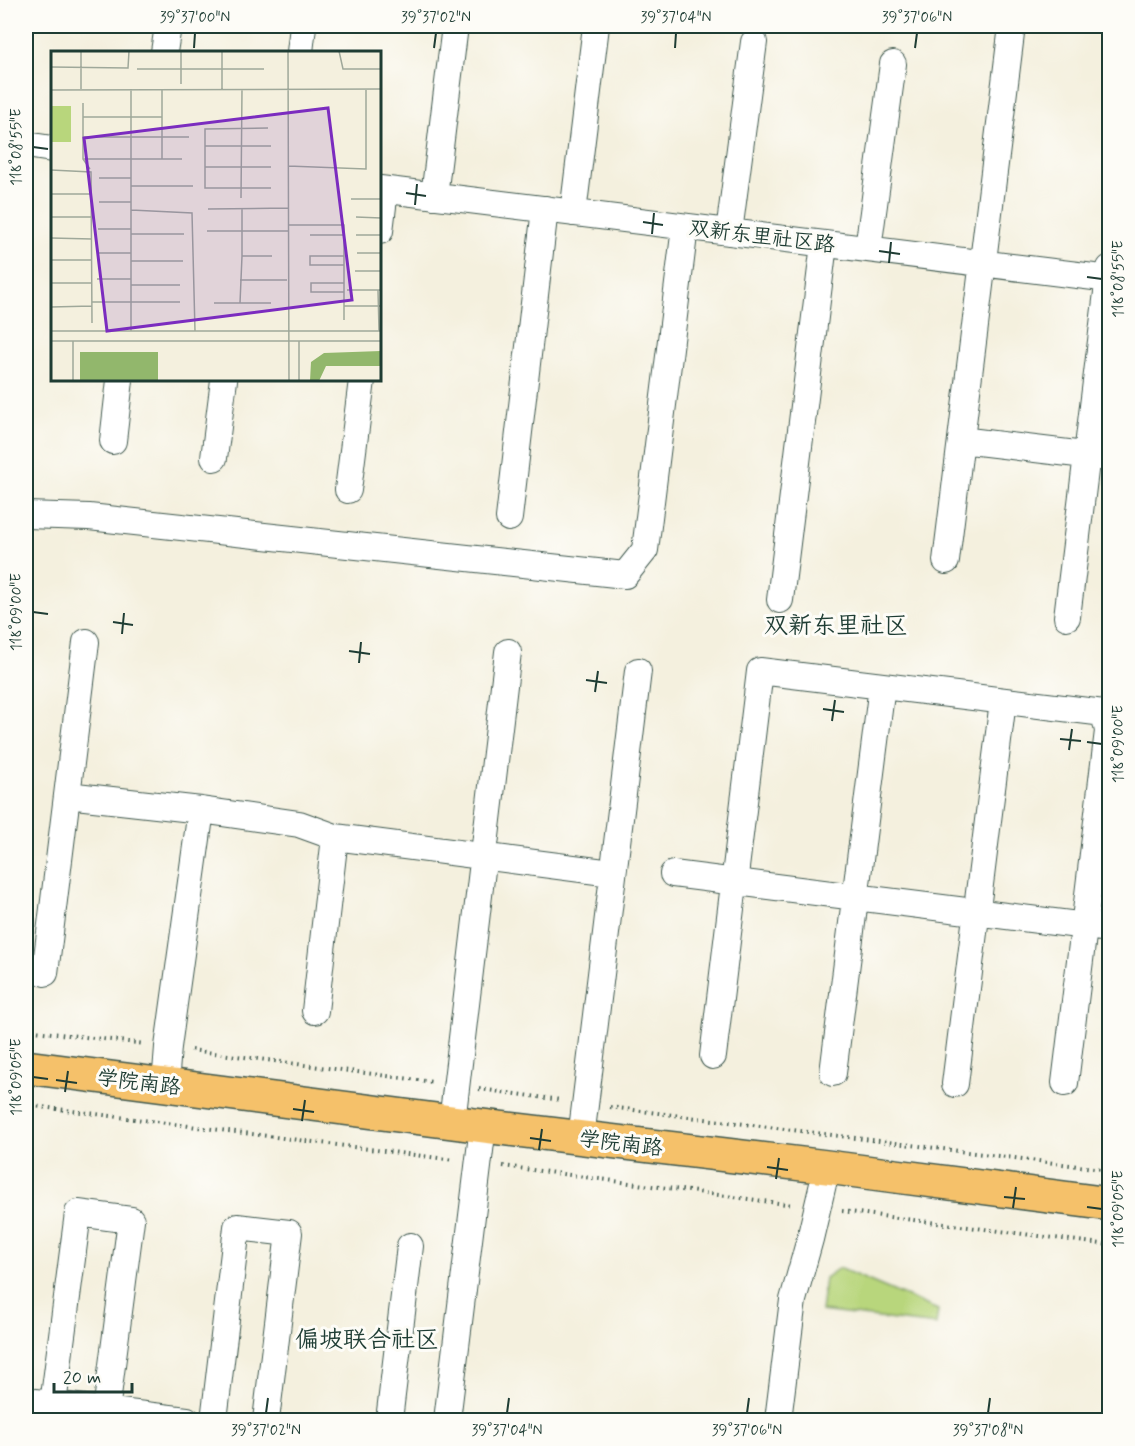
<svg xmlns="http://www.w3.org/2000/svg" width="1135" height="1446" viewBox="0 0 1135 1446" font-family="Mynerve,'LXGW WenKai TC',sans-serif">
<style>
.green{fill:#b8d67c;stroke:#6c8a58;stroke-width:1.5}
.lines{fill:none;stroke-linecap:round;stroke-linejoin:round}
.street-casing{stroke:#3f584e;stroke-width:28}
.primary-casing{stroke:#3f584e;stroke-width:36}
.path{stroke:#3f584e;stroke-width:4;stroke-dasharray:1.5 4.5;stroke-linecap:butt}
.street{stroke:#fff;stroke-width:26}
.primary{stroke:#f5c16b;stroke-width:33}
.ticks{fill:none;stroke:#1f3d34;stroke-width:2}
.labels{text-anchor:middle;stroke-width:6;stroke-linejoin:round;paint-order:stroke}
.street-label{font-size:21px;fill:#1f3d34;stroke:#fdfcf7}
.quarter-label{font-size:24px;fill:#1f3d34;stroke:#fdfcf7}
.inset-road{fill:none;stroke:#9fa89a;stroke-width:1.5}
.view{fill:#7b2cbf;fill-opacity:0.15;stroke:#7b2cbf;stroke-width:3}
.inset-edge{fill:none;stroke:#1f3d34;stroke-width:3}
.neatline{fill:none;stroke:#1f3d34;stroke-width:2}
.ticks-label{font-size:15px;text-anchor:middle;fill:#1f3d34}
</style>
<rect width="100%" height="100%" fill="#fdfcf7"/>
<filter id="ink" filterUnits="userSpaceOnUse"><feTurbulence type="fractalNoise" baseFrequency=".0167" numOctaves="2"/><feDisplacementMap in="SourceGraphic" scale="12" xChannelSelector="R" yChannelSelector="G"/><feConvolveMatrix kernelMatrix="1 2 1 2 8 2 1 2 1" color-interpolation-filters="sRGB"/></filter>
<filter id="wash" filterUnits="userSpaceOnUse"><feTurbulence type="fractalNoise" baseFrequency=".008" numOctaves="4" result="noise"/><feDisplacementMap in="SourceGraphic" scale="24" xChannelSelector="R" yChannelSelector="G"/><feGaussianBlur stdDeviation="1.35" result="paint"/><feColorMatrix in="noise" values="0 0 0 0 0 0 0 0 0 0 0 0 0 0 0 0 0 1.4 0 .05"/><feComposite in="paint" operator="in"/></filter>
<g filter="url(#wash)">
<rect width="100%" height="100%" fill="#f4f0de"/>
<path class="green" d="M839,1268L938,1310L936,1325L821,1311L825,1278Z"/>
</g>
<g filter="url(#ink)">
<g class="lines">
<g class="street-casing">
<path id="street" d="M164,52L168,26
M300,52L303,26
M26,145L52,149
M380,189L1110,279
M434,196L455,26
M573,213L596,26
M380,231L385,190
M729,232L754,42
M868,249L893,64
M961,440L1110,458
M113,441L120,380
M214,458L224,380
M348,490L362,380
M26,515L89,517L625,575L645,550L685,227
M509,518L545,209
M946,561L1012,26
M780,600L824,244
M1067,617L1110,268
M67,795L201,810L299,824L335,837
M673,874L1110,929
M45,973L86,642
M315,1011L335,837L612,873
M713,1056L760,671L1104,713L1108,731L1065,1083
M833,1073L882,686
M955,1084L1003,701
M165,1085L168,1047L201,810
M452,1122L508,652
M581,1138L638,671
M26,1401L187,1420
M53,1404L78,1213L131,1220L106,1411
M214,1420L237,1227L289,1233L266,1420
M389,1420L410,1246
M447,1420L483,1126
M778,1420L793,1300L810,1239L827,1167"/>
</g>
<g class="primary-casing">
<path id="primary" d="M26,1067L483,1126L827,1167L1110,1204"/>
</g>
<path class="path" d="M26,1030L145,1044
M191,1050L433,1082
M479,1089L561,1100
M26,1105L454,1160
M610,1107L1110,1170
M503,1166L793,1205
M842,1211L1110,1245"/>
<use href="#street" class="street"/>
<use href="#primary" class="primary"/>
</g>
</g>
<path class="ticks" d="M194,48L195,33M434,48L436,33M675,48L676,33M915,48L917,33M33,147L48,149M406,193L426,196M415,205L417,184M643,222L663,225M652,234L654,213M879,251L900,254M889,263L891,242M1087,277L1102,279M33,612L48,614M113,622L133,625M122,634L124,613M349,651L370,654M359,663L361,642M586,680L607,683M595,692L598,671M823,709L844,712M832,721L835,700M1060,739L1081,741M1087,742L1102,744M1069,750L1072,729M33,1077L48,1079M56,1080L77,1083M65,1092L68,1071M293,1109L314,1112M302,1121L305,1100M530,1138L551,1141M539,1150L542,1129M767,1167L788,1170M776,1179L779,1158M1004,1197L1025,1199M1087,1207L1102,1209M1013,1208L1016,1187M266,1413L268,1398M507,1413L509,1398M747,1413L749,1398M988,1413L990,1398"/>
<g class="labels">
<g class="street-label">
<text transform="translate(762 236) rotate(7)" y="7">双新东里社区路</text>
<text transform="translate(139 1082) rotate(7)" y="7">学院南路</text>
<text transform="translate(621 1143) rotate(7)" y="7">学院南路</text>
</g>
<g class="quarter-label">
<text x="836" y="633">双新东里社区</text>
<text x="367" y="1347">偏坡联合社区</text>
</g>
</g>
<g transform="translate(51 51)">
<rect width="330" height="330" fill="#f4f0de"/>
<path d="M330,300V315H275L268,330H259L260,311L273,302ZM29,301H107V330H29Z" fill="#92b76c"/>
<path d="M0,55H20V91H0Z" fill="#b8d67c"/>
<path class="inset-road" d="M30,0V38M237,0L238,330M288,0L292,18H330M0,16L77,17L78,0M86,18H213M130,33V0M171,38V0M0,39L330,38M32,52V108L39,118M32,66H111M217,77L154,78V137H220M32,86H138M154,95H220M32,108H131M111,108V38M237,115L315,118V38M154,116H220M0,119L40,121L41,272M48,127H80M80,135H142M0,143H41M190,147L191,38M300,148H330M48,151H80M157,158L237,157M191,158V205H221M80,159L141,162L144,280M0,166H41M305,166L330,167M237,174H293V269M47,178H80M156,180H237M80,183H133M259,184H293M305,184H330M0,187L41,188M47,202H80M306,202H330M293,205H259V214H293M0,209H41M80,210H132M304,220H330M46,228H80M189,229H236M0,232H41M293,232H260V241H293M80,234H129M296,239H330M327,239L328,280M41,251H129M163,252H220M189,252L191,205M293,255H330M0,256L41,255M0,280H330M80,280V38M0,290H330M22,330V290M248,330V290"/>
<path class="view" d="M277,57L301,249L56,280L33,87Z"/>
<rect width="330" height="330" class="inset-edge"/>
</g>
<rect width="1135" height="1446" fill="none" stroke="#fdfcf7" stroke-width="66"/>
<path d="M54 1383v9h78v-9" fill="none" stroke="#1f3d34" stroke-width="3"/>
<text x="63" y="1383" font-size="18" fill="#1f3d34" stroke="#fdfcf7" stroke-width="4.5" paint-order="stroke">20 m</text>
<rect x="33" y="33" width="1069" height="1380" class="neatline"/>
<g class="ticks-label">
<text x="195" y="22">39°37'00"N</text>
<text x="436" y="22">39°37'02"N</text>
<text x="676" y="22">39°37'04"N</text>
<text x="917" y="22">39°37'06"N</text>
<text transform="translate(16 147) rotate(-90)" y="5">118°08'55"E</text>
<text transform="translate(1118 279) rotate(-90)" y="5">118°08'55"E</text>
<text transform="translate(16 612) rotate(-90)" y="5">118°09'00"E</text>
<text transform="translate(1118 744) rotate(-90)" y="5">118°09'00"E</text>
<text transform="translate(16 1077) rotate(-90)" y="5">118°09'05"E</text>
<text transform="translate(1118 1209) rotate(-90)" y="5">118°09'05"E</text>
<text x="266" y="1435">39°37'02"N</text>
<text x="507" y="1435">39°37'04"N</text>
<text x="747" y="1435">39°37'06"N</text>
<text x="988" y="1435">39°37'08"N</text>
</g>
</svg>
